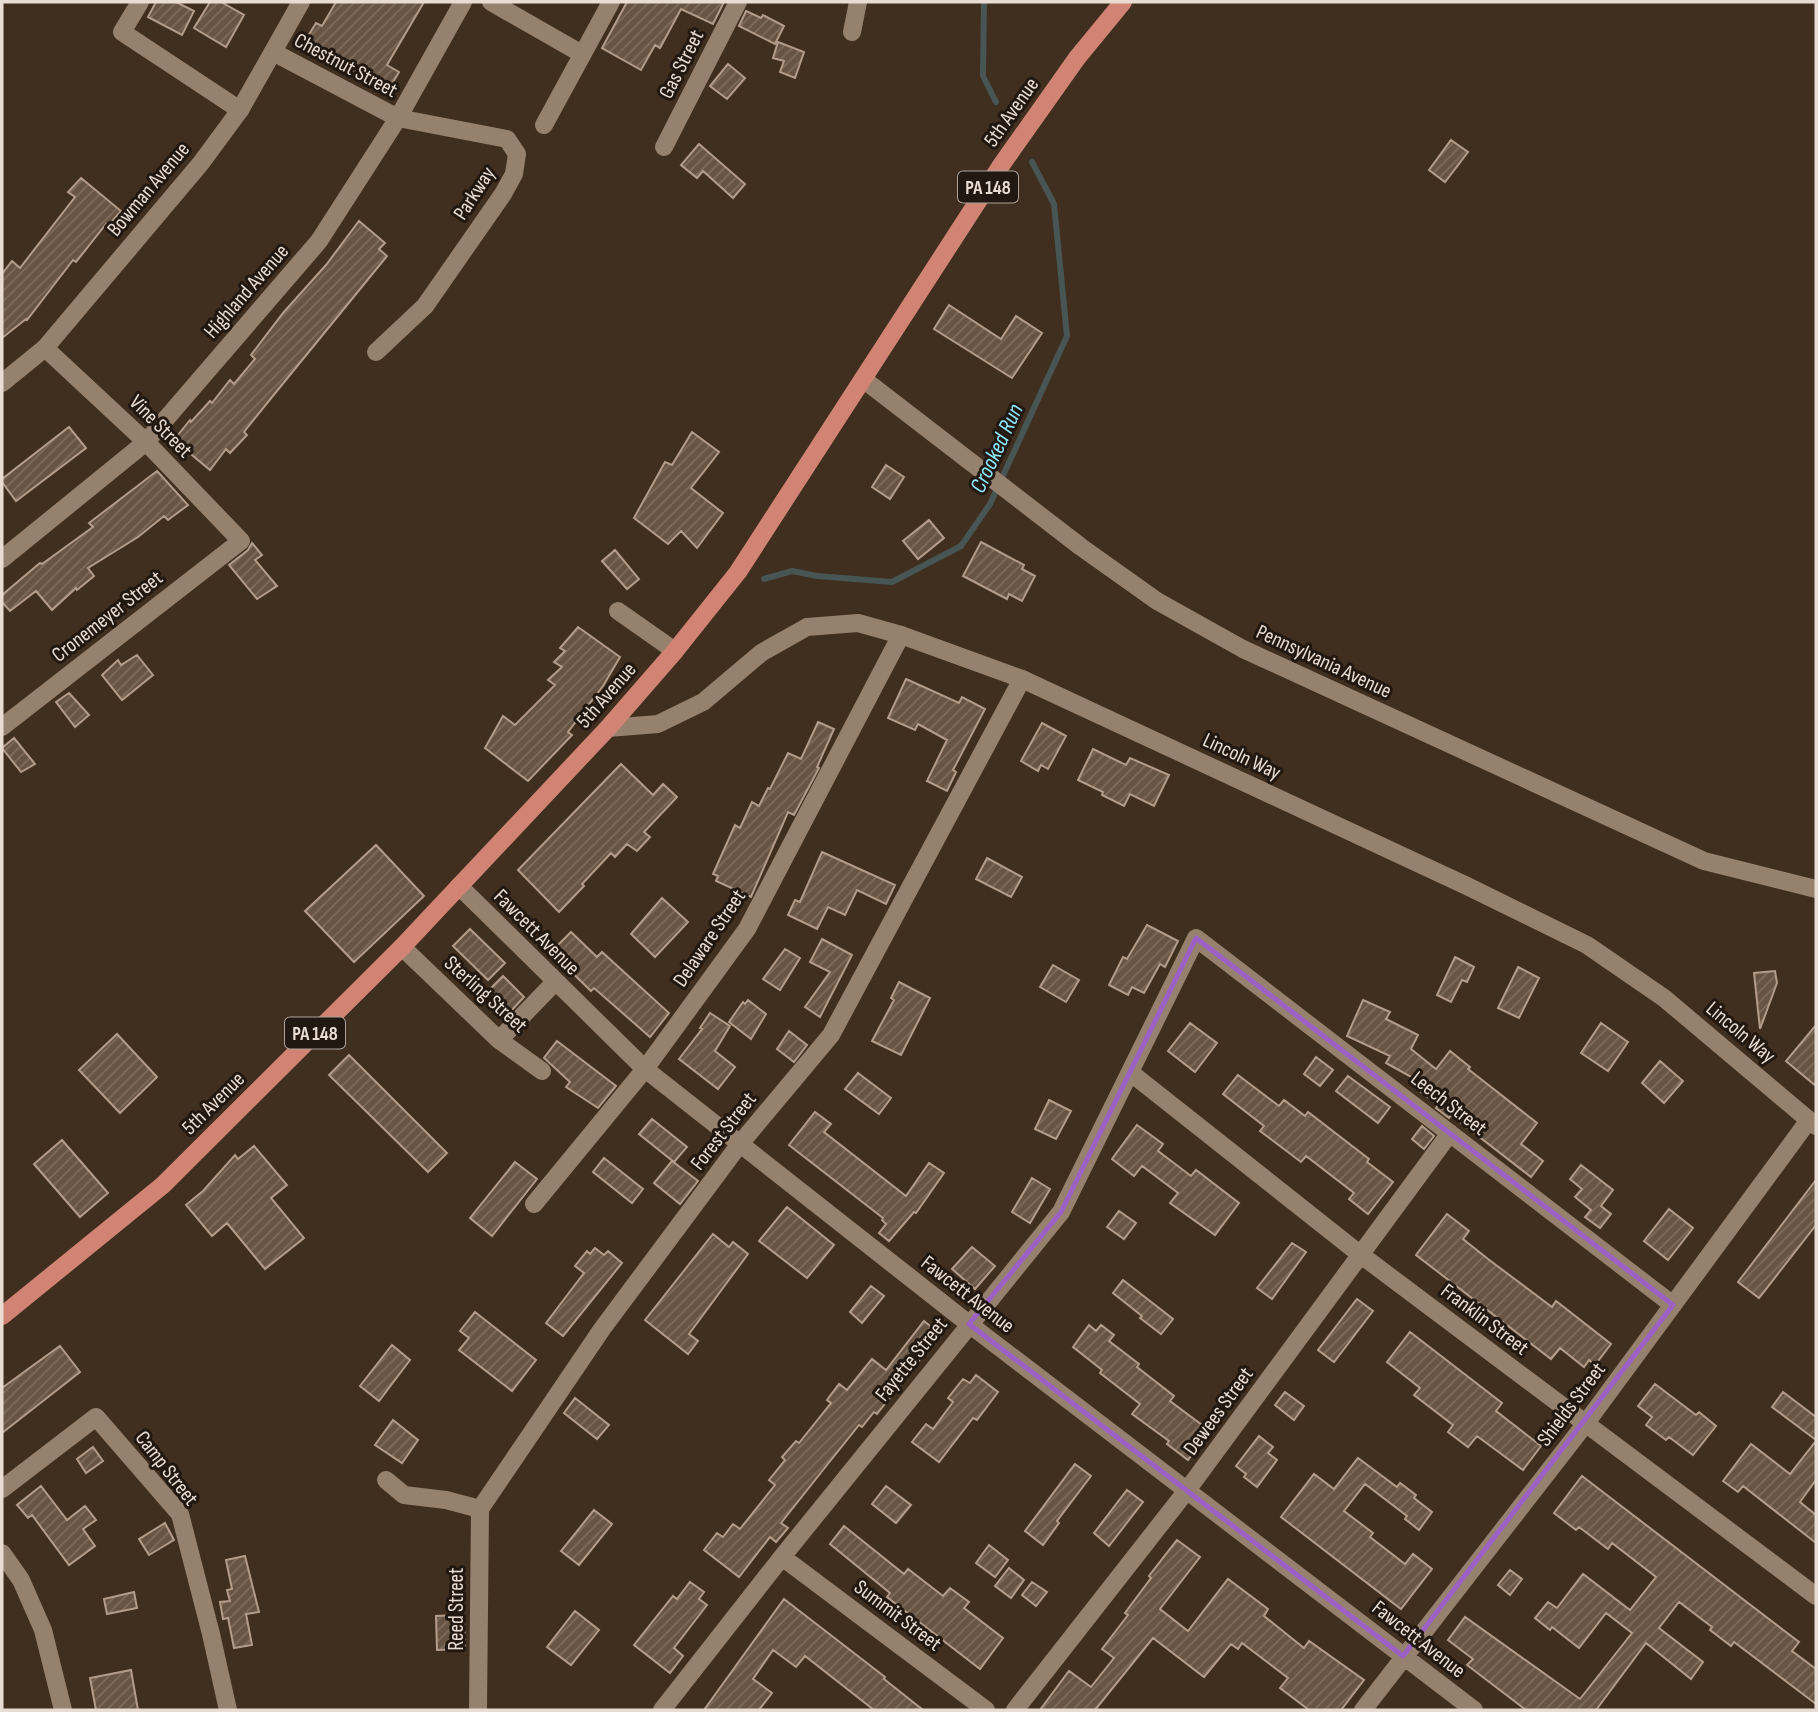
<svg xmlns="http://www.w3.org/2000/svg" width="1818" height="1712" viewBox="0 0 1818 1712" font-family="'Sofia Sans Condensed',sans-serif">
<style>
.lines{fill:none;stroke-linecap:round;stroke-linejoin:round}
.stream{stroke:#475555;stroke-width:6}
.building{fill:url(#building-hatch);stroke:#b39c89;stroke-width:2}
.street{stroke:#96816e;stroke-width:18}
.secondary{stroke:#96816e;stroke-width:18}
.primary{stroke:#d18474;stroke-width:18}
.marked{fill:none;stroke:#9c61c5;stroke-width:5;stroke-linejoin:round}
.labels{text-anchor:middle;stroke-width:6;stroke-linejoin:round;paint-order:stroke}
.shield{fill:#201811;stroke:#ada299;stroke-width:2}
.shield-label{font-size:19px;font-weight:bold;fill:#e9ddd3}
.street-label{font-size:21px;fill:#e9ddd3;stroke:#201811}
.water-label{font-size:23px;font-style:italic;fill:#8ce8fa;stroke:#201811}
</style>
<defs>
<pattern id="building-hatch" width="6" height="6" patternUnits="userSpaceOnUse" patternTransform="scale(1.75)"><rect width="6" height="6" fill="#685442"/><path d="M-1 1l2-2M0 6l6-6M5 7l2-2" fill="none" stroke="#7e6c5c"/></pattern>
</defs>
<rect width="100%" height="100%" fill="#402e1e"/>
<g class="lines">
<path class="stream" d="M984,2L983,76L996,102
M764,579L792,571L817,576L892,582L961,546L990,504L1067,336L1054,204L1032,162"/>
</g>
<path class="building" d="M156,2H176L194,11L182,35L148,17Z
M210,2H221L244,15L226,47L194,28Z
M336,2H424L387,65L399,72L386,94L302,46L316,23L322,26Z
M627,2H724L713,24L681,9L660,48L655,45L641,70L602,48Z
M746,11L761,18L763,15L784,26L775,44L739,26Z
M778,42L804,52L795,78L780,72L784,61L773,58Z
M728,64L745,78L727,99L710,86Z
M1451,140L1468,152L1445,182L1429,170Z
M699,144L745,184L733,198L703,171L697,178L681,165Z
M81,178L121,211L108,226L106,224L76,262L73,260L27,320L26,319L2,338V274L12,261L20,268L75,197L68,192Z
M359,221L385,243L379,249L387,256L272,397L244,432L247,435L230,453L226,449L210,470L174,440L190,420L191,422L210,401L212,403L230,380L234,384L255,359L251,355L283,313L326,265Z
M949,305L1001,339L1016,316L1042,333L1012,378L934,329Z
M69,427L86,448L16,501L2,482V479Z
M692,432L719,452L691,488L723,513L697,548L681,531L668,544L634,518L665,462L672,465Z
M886,465L904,477L890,499L872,487Z
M157,471L188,505L168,520L164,516L138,537L88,568L94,576L77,590L76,588L52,610L36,591L10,611L2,602V595L40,563L42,564L93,527L89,523Z
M929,520L944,538L918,559L903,541Z
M981,542L1024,565L1022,569L1035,576L1022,601L1009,594L1007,599L963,576Z
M252,543L262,555L255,560L277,586L257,599L229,565L248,550Z
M615,550L639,579L627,589L602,561Z
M578,627L620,657L603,686L568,732L572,735L528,781L485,748L503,716L515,725L555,685L548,680L562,667L554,662L565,651L560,648Z
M137,655L153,675L122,700L102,675L118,660L121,665Z
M906,679L959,703L962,697L985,709L953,770L956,772L947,791L927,781L947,740L918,724L915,730L888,718Z
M69,693L89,715L75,727L56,702Z
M818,722L834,729L817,767L819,768L794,815L788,812L751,897L716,881L718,876L713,874L735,825L740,828L752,802L759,806L768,788L770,789L788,753L801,759Z
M1042,723L1066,736L1048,769L1041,765L1038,771L1021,761Z
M14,738L35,764L21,772L2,748Z
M1093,749L1126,765L1130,758L1169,775L1154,806L1130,794L1124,806L1102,795L1103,792L1078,780Z
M621,764L653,795L663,784L677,797L644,832L650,837L637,851L627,844L615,857L611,853L582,884L584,886L559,912L518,870Z
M376,845L424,896L354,962L305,911Z
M822,852L895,885L886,904L857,890L845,915L828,907L817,929L788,915L795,900L800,902Z
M987,858L1022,877L1011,897L976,879Z
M662,898L688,922L655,957L631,934Z
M1147,925L1178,941L1165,967L1160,964L1144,993L1132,987L1128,995L1109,985L1123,957L1127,959Z
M470,929L505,963L488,980L453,946Z
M571,932L597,957L602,952L669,1013L650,1037L594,988L591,991L551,952Z
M822,939L852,955L820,1017L805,1007L830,972L810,962Z
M785,949L800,958L780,990L763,979Z
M1455,957L1474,967L1467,982L1462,980L1451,1002L1437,995Z
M1053,965L1079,980L1066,1002L1040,987Z
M1518,967L1539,978L1519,1018L1498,1008Z
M1775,971L1777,983L1760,1029L1754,973Z
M503,976L524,997L509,1013L487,992Z
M899,982L930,998L901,1055L872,1041L894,1000L891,998Z
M748,1000L766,1014L751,1039L729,1022L743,1002L745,1004Z
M1363,1000L1390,1012L1386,1019L1418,1035L1411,1049L1436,1069L1450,1051L1470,1067L1468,1069L1537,1123L1521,1144L1543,1161L1531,1177L1451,1115L1449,1118L1436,1108L1438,1105L1421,1092L1426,1085L1386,1063L1390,1056L1347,1036Z
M710,1013L730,1026L715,1051L735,1067L718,1089L679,1059L702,1029L700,1028Z
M1190,1023L1217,1043L1195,1072L1168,1051Z
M1601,1023L1628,1042L1608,1071L1581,1053Z
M1816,1025V1086L1786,1061Z
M789,1031L807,1045L794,1062L777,1049Z
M117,1034L157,1077L120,1113L79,1070Z
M557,1041L616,1086L598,1108L566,1087L570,1082L544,1058Z
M349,1055L447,1153L428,1172L329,1075Z
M1316,1057L1333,1070L1320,1086L1304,1074Z
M1660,1061L1683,1081L1664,1103L1642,1083Z
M858,1073L891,1098L879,1114L845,1089Z
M1238,1075L1279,1106L1284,1100L1305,1116L1308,1112L1369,1159L1367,1162L1393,1182L1368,1214L1349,1199L1354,1193L1306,1156L1301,1162L1260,1131L1264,1126L1223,1094Z
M1348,1076L1390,1107L1378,1123L1336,1091Z
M1049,1100L1071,1111L1056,1139L1035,1129Z
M815,1112L831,1124L824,1132L906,1196L929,1163L944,1173L916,1213L914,1212L889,1241L879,1233L886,1224L882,1220L883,1218L789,1145Z
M652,1119L687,1147L674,1162L639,1134Z
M1137,1125L1163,1144L1158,1151L1191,1176L1196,1170L1239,1203L1215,1235L1170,1203L1178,1193L1142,1166L1134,1176L1112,1159Z
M1422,1126L1434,1136L1424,1149L1412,1139Z
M62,1140L108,1193L80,1217L34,1164Z
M254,1146L287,1185L271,1198L304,1238L265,1269L227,1223L212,1236L186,1205L203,1191L235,1155L238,1159Z
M604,1158L643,1189L632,1203L593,1172Z
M672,1161L698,1181L680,1204L654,1183Z
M515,1162L537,1179L492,1236L470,1218Z
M1581,1165L1613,1190L1601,1206L1611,1214L1600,1228L1585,1217L1591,1210L1575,1197L1582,1189L1570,1179Z
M1032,1178L1050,1189L1030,1223L1012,1212Z
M1816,1180V1225L1759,1298L1738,1282Z
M787,1207L834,1245L807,1278L759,1241Z
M1669,1209L1693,1228L1668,1260L1644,1241Z
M1119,1211L1136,1223L1124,1239L1107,1227Z
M1447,1214L1469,1231L1463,1239L1488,1259L1552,1307L1556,1301L1611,1344L1595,1365L1589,1360L1584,1367L1560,1348L1551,1359L1416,1255Z
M713,1234L729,1247L733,1242L748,1254L689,1334L698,1341L688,1354L645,1320Z
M1292,1243L1306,1252L1272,1299L1257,1288Z
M972,1247L995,1266L975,1289L952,1269Z
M595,1248L604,1255L608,1251L622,1263L563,1336L546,1323L584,1273L575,1266L587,1251L590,1254Z
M1123,1280L1173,1319L1161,1334L1140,1318L1142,1316L1113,1293Z
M871,1286L884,1296L862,1323L850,1312Z
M1357,1299L1373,1311L1334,1362L1318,1350Z
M475,1312L536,1360L512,1391L459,1350L469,1338L460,1331Z
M924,1321L940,1334L877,1414L874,1412L862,1427L859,1425L827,1465L781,1523L788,1528L776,1542L770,1537L739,1577L704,1550L717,1533L723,1537L733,1524L740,1529L775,1485L769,1480L785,1460L782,1457L796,1441L799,1443L831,1403L827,1400L839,1384L847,1390L872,1359L886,1370Z
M1089,1325L1096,1331L1101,1325L1114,1335L1109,1341L1139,1364L1137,1367L1174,1396L1170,1401L1210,1431L1188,1460L1167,1444L1169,1441L1132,1414L1140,1404L1100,1373L1102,1370L1073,1347Z
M1410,1332L1502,1403L1496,1411L1541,1446L1523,1470L1477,1436L1468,1447L1448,1432L1453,1425L1414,1395L1420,1388L1387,1362Z
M392,1345L410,1360L379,1401L360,1386Z
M60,1346L80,1372L2,1433V1388Z
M976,1375L998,1392L977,1420L973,1418L939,1462L912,1442L926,1424L933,1429L953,1402L948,1398L963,1379L970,1383Z
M1655,1384L1696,1415L1699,1412L1716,1426L1693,1455L1669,1437L1666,1440L1646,1425L1652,1417L1638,1406Z
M1285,1392L1304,1406L1294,1420L1275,1405Z
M1783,1392L1816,1417V1440L1772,1407Z
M575,1398L609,1425L597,1439L564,1413Z
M393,1420L418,1440L402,1463L375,1445Z
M1259,1436L1273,1447L1268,1453L1277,1460L1257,1487L1244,1477L1246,1474L1236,1466Z
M1816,1441V1480L1800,1502L1816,1515V1543L1743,1486L1738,1492L1723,1481L1751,1444L1790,1474Z
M93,1447L103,1461L86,1473L77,1459Z
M1358,1458L1397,1487L1400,1483L1416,1495L1414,1498L1432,1512L1419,1530L1405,1519L1407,1516L1365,1484L1344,1511L1373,1533L1370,1537L1405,1564L1413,1554L1432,1569L1401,1609L1281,1517L1314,1474L1334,1489Z
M1075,1464L1091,1476L1057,1521L1059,1523L1043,1545L1025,1531Z
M1582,1476L1799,1642L1792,1651L1816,1669V1704L1734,1642L1731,1646L1710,1630L1712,1627L1679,1602L1659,1628L1703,1662L1691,1679L1646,1643L1596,1710H1526L1467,1665L1473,1659L1448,1640L1465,1617L1580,1699L1632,1633L1606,1613L1579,1648L1552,1627L1550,1630L1535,1618L1548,1602L1557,1608L1583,1574L1630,1610L1656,1577L1612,1543L1608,1549L1579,1527L1576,1530L1554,1513Z
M41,1486L67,1520L85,1506L96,1520L83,1529L95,1546L69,1565L32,1515L28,1518L17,1505Z
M886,1486L911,1505L896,1523L872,1504Z
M1127,1490L1143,1502L1109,1546L1094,1533Z
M594,1510L612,1524L579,1565L561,1551Z
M165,1523L174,1540L149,1555L139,1539Z
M844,1526L904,1574L908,1569L943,1596L950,1588L969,1602L964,1608L1003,1638L980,1669L887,1597L890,1593L830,1544Z
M1177,1540L1200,1557L1160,1609L1188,1631L1228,1579L1268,1609L1264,1616L1304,1648L1309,1641L1364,1680L1341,1710H1309L1280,1688L1288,1678L1242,1643L1238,1649L1231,1644L1204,1677L1153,1638L1095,1710H1040L1069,1671L1091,1687L1114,1658L1102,1649L1128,1615L1125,1613L1151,1578L1149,1576Z
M989,1545L1008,1560L995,1577L976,1563Z
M245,1556L259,1612L246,1614L252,1645L234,1648L228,1618L223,1619L220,1602L230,1601L227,1590L232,1589L226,1560Z
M1009,1568L1024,1580L1011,1598L995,1586Z
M1510,1570L1522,1579L1510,1595L1498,1585Z
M690,1582L704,1592L699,1599L707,1605L674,1648L683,1656L670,1673L634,1645L673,1596L677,1599Z
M1032,1582L1047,1592L1036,1606L1022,1595Z
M134,1592L137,1608L107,1614L104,1599Z
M784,1599L885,1677L884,1679L923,1710H874L805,1656L796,1667L773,1650L753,1679L772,1693L759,1710H704Z
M575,1611L599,1630L571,1665L547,1647Z
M457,1615L458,1623H464L465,1649L437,1650L436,1616Z
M131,1670L138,1710H96L90,1678Z"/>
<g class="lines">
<path class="street" d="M140,2L122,32L240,110
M491,2L582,54
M852,32L858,2
M273,52L398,118L507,139L517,154L514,174L503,194L425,306L376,352
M544,125L611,2
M664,147L738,2
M863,379L1081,547L1157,601L1243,649L1704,861L1816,889
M2,559L146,442L319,241L398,118L463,2
M618,611L675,651
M2,727L241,541L146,442L45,348
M459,886L645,1069L969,1324L1474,1710
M402,947L499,1040L542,1071
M499,1040L555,982
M1131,1073L1361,1255L1816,1596
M534,1204L645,1069L747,929L901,635
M386,1480L404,1495L446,1500L480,1509
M2,1489L96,1417L180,1514L211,1634L228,1710
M480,1509L602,1329L739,1145L831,1035L1022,679
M782,1557L986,1710
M478,1710L480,1509
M662,1710L782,1557L1061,1212L1196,938L1673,1305
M1015,1710L1188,1489L1450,1133
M1363,1710L1586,1423L1809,1120"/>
<path class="secondary" d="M2,383L45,348L201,163L240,110L301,2
M608,728L658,724L703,702L761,653L807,627L858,623L901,635L1022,679L1467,886L1587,945L1664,998L1816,1126
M2,1553L21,1580L43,1630L63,1710"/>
<path class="primary" d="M2,1316L163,1185L402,947L608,728L675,651L738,572L1002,164L1077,58L1123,2"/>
</g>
<path class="marked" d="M1196,938L1673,1305L1403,1656L969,1324L1061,1212Z"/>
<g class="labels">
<g class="shield">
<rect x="958" y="171.5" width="60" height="31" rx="5"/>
<rect x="285" y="1017.5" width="60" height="31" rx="5"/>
</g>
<g class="shield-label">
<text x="988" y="194">PA 148</text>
<text x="315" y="1040">PA 148</text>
</g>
<g class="street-label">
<text transform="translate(681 64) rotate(-63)" y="7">Gas Street</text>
<text transform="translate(346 65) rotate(28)" y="7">Chestnut Street</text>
<text transform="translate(1011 112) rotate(-55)" y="7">5th Avenue</text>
<text transform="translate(148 189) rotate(-50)" y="7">Bowman Avenue</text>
<text transform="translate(474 193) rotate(-57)" y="7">Parkway</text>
<text transform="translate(246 291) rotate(-49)" y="7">Highland Avenue</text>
<text transform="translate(161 426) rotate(45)" y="7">Vine Street</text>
<text transform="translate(107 616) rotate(-38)" y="7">Cronemeyer Street</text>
<text transform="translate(1324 661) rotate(25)" y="7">Pennsylvania Avenue</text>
<text transform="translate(606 695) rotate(-49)" y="7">5th Avenue</text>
<text transform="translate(1242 756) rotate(25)" y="7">Lincoln Way</text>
<text transform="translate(537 932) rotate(45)" y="7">Fawcett Avenue</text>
<text transform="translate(709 938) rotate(-56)" y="7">Delaware Street</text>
<text transform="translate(486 994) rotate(42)" y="7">Sterling Street</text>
<text transform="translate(1741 1032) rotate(40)" y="7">Lincoln Way</text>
<text transform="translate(213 1103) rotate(-45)" y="7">5th Avenue</text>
<text transform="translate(1449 1103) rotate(38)" y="7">Leech Street</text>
<text transform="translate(723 1131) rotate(-52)" y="7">Forest Street</text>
<text transform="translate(968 1294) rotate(38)" y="7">Fawcett Avenue</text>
<text transform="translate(1485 1319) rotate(37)" y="7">Franklin Street</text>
<text transform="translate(911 1359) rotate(-51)" y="7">Fayette Street</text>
<text transform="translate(1571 1404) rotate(-53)" y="7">Shields Street</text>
<text transform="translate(1218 1411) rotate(-54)" y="7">Dewees Street</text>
<text transform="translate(167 1468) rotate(52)" y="7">Camp Street</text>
<text transform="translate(456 1609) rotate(-90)" y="7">Reed Street</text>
<text transform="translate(898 1615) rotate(37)" y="7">Summit Street</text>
<text transform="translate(1419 1639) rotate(38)" y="7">Fawcett Avenue</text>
</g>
<g class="water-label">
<text transform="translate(996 448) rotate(-65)" y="8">Crooked Run</text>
</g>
</g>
<rect width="1818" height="1712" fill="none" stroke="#e9ddd3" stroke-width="7"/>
</svg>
